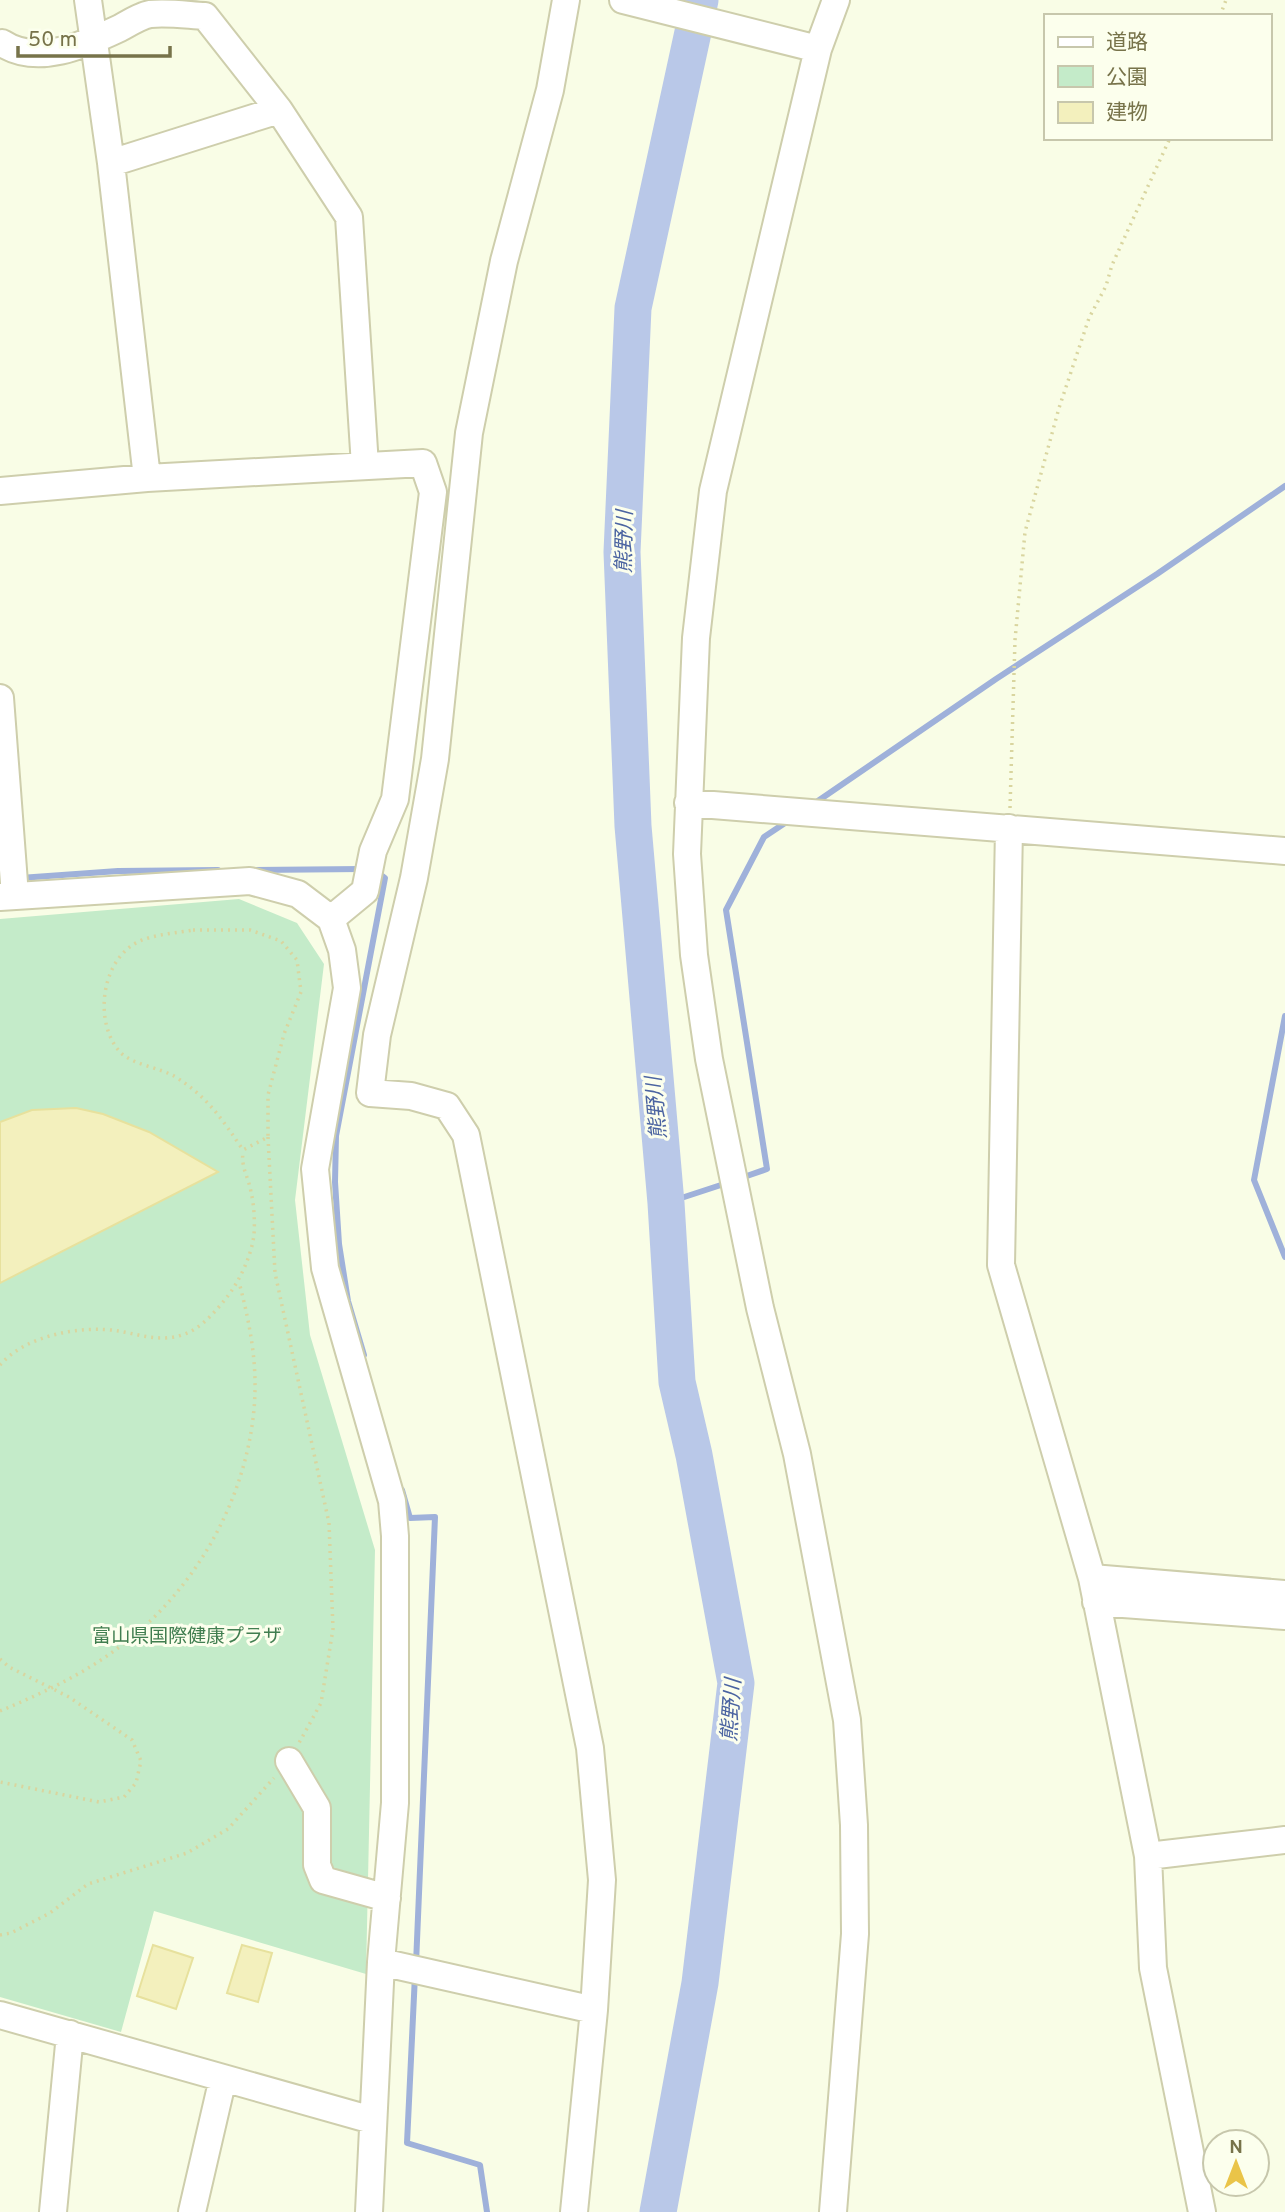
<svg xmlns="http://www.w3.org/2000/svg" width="1285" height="2212" viewBox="0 0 1285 2212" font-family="Overpass,'Noto Sans JP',sans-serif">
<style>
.green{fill:#c4ebc9}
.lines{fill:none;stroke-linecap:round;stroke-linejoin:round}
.stream{stroke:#9fb1da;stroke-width:6}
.river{stroke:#b9c8e8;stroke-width:37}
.building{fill:#f3f0bd;stroke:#e7e19d;stroke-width:2}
.minor-casing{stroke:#ceceac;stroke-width:30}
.path{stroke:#d9d59f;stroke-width:3.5;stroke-dasharray:2 5;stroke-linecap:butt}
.minor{stroke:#fff;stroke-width:26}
.labels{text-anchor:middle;stroke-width:6;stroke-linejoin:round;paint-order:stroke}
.park-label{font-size:19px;fill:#417e50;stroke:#fcffed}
.water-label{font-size:21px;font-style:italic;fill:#4b64a1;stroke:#fcffed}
</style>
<rect width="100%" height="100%" fill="#f9fde6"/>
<path class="green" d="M239,899L297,923L324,964L295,1200L310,1335L375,1550L366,1974L154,1911L121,2032L0,1997V919Z"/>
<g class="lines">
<path class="stream" d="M812,805L996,679L1157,574L1285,486
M254,870L362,869
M20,878L118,871L218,870
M1285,1016L1254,1180L1285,1257
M741,1178L767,1169L726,910L764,837L788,821
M666,1203L727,1183
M364,1355L348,1301L339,1244L335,1182L336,1136L385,878L376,871
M402,1490L410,1518L435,1517L416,1964
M415,1975L407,2143L480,2165L487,2212"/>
<path class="river" d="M658,2212L700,1983L736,1683L694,1455L677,1382L666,1203L633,826L622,552L633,308L700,0"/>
</g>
<path class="building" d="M76,1108L103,1114L149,1132L218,1172L0,1283V1122L32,1110Z
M153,1945L193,1958L176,2009L137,1996Z
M242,1945L272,1953L258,2002L227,1993Z"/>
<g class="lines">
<g class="minor-casing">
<path id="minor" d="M88,0L111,163L147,478
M566,0L550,90L504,261L469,433L435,759L414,878L377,1035L370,1093L411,1096L447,1106L466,1135L590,1748L602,1880L594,2010L574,2212
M623,0L818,49
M2,43C38,67 86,44 120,28C129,23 140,16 150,14C167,12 187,15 205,16L279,110
M111,163L279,110L349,217L365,466
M0,491L147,478L423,463L433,492L395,799L373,851L365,891L331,919
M0,698L15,896
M688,803L1285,851
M1009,828L1001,1265L1092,1578L1148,1856L1153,1968L1202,2212
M0,897L250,881L298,894L331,919L342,950L347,988L315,1169L325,1268L392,1501L395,1536V1803L381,1962L369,2212
M1092,1578L1285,1594
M1096,1602L1285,1616
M289,1761L317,1808V1865L323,1880L387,1898
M1148,1856L1285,1840
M381,1962L594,2010
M0,2015L372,2120
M53,2212L70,2034
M192,2212L223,2078
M833,2212L855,1934L854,1825L847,1720L797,1454L760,1308L709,1059L694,955L687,854L696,638L713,491L818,49L836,0"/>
</g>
<path class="path" d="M1220,16L1226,0
M1010,808L1015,640L1025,532L1059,408L1089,318L1106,286L1112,265L1170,138
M193,930H250L281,941L297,960L301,992L284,1034L268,1095V1137L243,1150C222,1119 207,1096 174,1076C160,1068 131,1064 120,1052C93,1022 101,958 140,941C156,934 177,933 193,930Z
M268,1137L275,1273L329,1523L333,1629L321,1703L299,1743
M0,1365C26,1335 81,1325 119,1331C140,1335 161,1342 182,1335C201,1329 215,1312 227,1297C239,1282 252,1255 254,1234C255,1222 254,1204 251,1192C248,1175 241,1169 243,1151
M0,1659L9,1667L69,1697L132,1740L141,1761L136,1783L124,1797L99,1802L0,1782
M0,1711C43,1693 86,1673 122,1645C195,1590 246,1500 254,1409C258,1365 250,1324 239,1282
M0,1935L11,1933L50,1913L88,1884L187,1853L228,1829L274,1778"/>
<use href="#minor" class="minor"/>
</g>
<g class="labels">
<g class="park-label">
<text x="187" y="1642">富山県国際健康プラザ</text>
</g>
<g class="water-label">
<text transform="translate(624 542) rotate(-89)" y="7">熊野川</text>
<text transform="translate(656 1108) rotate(-95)" y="7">熊野川</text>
<text transform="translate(731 1710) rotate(-86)" y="7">熊野川</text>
</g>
</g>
<rect x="1044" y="14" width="228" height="126" fill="#fcffed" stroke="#c7c7ac" stroke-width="2"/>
<rect x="1058" y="37" width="35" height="10" fill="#ffffff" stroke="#c7c7ac" stroke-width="2"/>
<text x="1106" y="49" font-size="21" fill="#77734a">道路</text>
<rect x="1058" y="66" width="35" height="21" fill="#c4ebc9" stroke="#c7c7ac" stroke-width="2"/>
<text x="1106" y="84" font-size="21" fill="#77734a">公園</text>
<rect x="1058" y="102" width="35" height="21" fill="#f3f0bd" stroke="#c7c7ac" stroke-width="2"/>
<text x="1106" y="119" font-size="21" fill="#77734a">建物</text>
<g transform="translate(1236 2163)"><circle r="33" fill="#fcffed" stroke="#c7c7ac" stroke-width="2"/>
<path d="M0-5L12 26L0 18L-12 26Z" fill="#eac448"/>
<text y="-10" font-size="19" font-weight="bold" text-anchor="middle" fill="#77734a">N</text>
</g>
<path d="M18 46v10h152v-10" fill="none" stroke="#77734a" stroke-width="3.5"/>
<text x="28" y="46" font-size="21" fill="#77734a" stroke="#fcffed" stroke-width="5" paint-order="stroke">50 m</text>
</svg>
